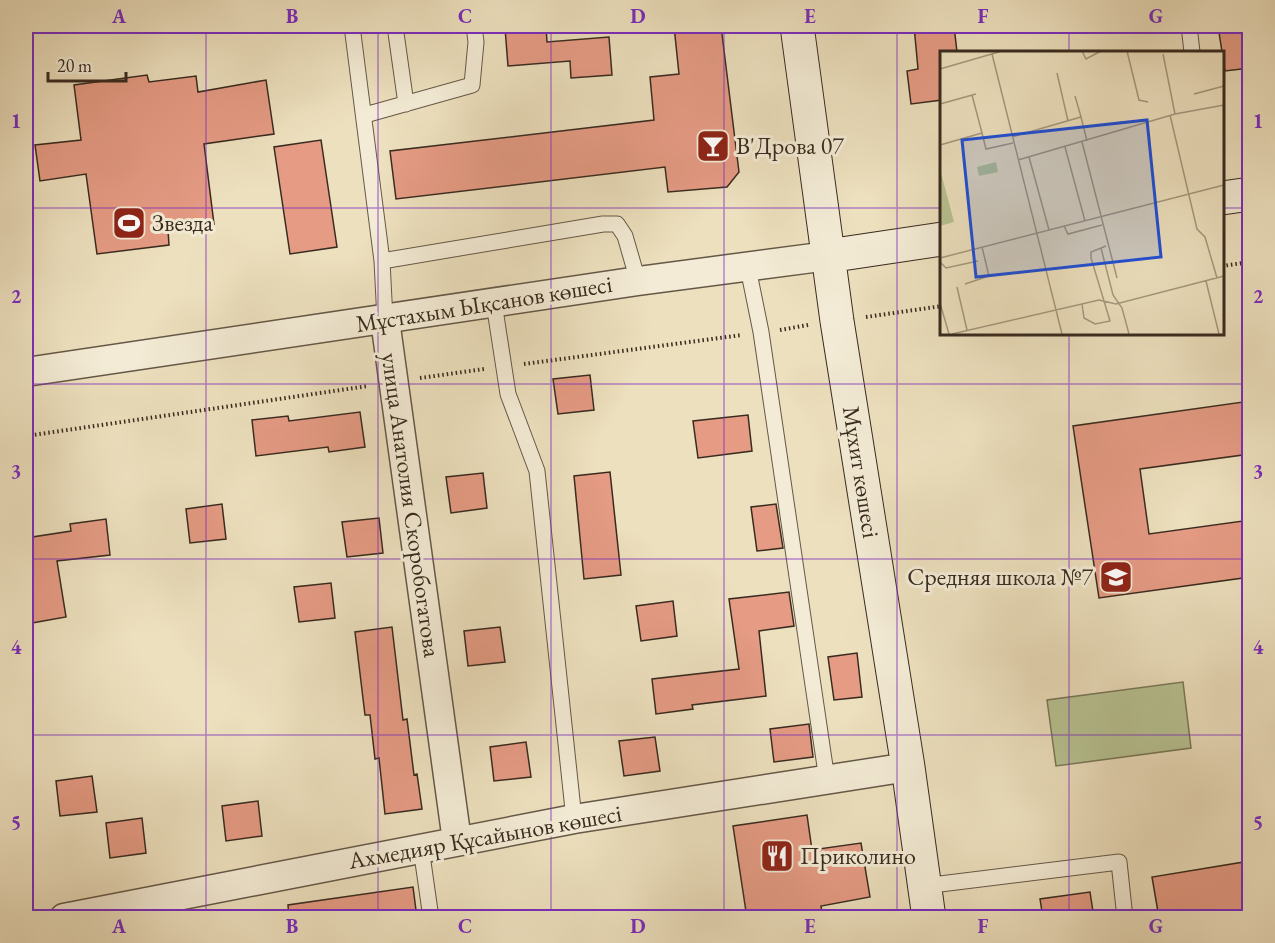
<svg xmlns="http://www.w3.org/2000/svg" width="1275" height="943" viewBox="0 0 1275 943" font-family="'EB Garamond',serif">
<style>
.green{fill:#b7c292;stroke:#787658;stroke-width:1.5}
.building{fill:#e59b84;stroke:#382b1f;stroke-width:1.5}
.lines{fill:none;stroke-linecap:round;stroke-linejoin:round}
.lane-casing{stroke:#655847;stroke-width:17}
.street-casing{stroke:#655847;stroke-width:31}
.secondary-casing{stroke:#382b1f;stroke-width:35}
.path{stroke:#382b1f;stroke-width:4;stroke-dasharray:1.5 3;stroke-linecap:butt}
.lane{stroke:#f3ebd5;stroke-width:15}
.street{stroke:#f3ebd5;stroke-width:28}
.secondary{stroke:#f3ebd5;stroke-width:33}
.grid{fill:none;stroke:#7b2cbf;stroke-width:1.5;stroke-opacity:0.55}
.labels{text-anchor:middle;stroke-width:6;stroke-linejoin:round;paint-order:stroke}
.poi-label{font-size:24px;fill:#382b1f;stroke:#f3ebd5;text-anchor:start}
.street-label{font-size:24px;fill:#382b1f;stroke:#f3ebd5}
.inset-road{fill:none;stroke:#a5987e;stroke-width:1.5}
.view{fill:#1d4ed8;fill-opacity:0.15;stroke:#1d4ed8;stroke-width:3}
.inset-edge{fill:none;stroke:#382b1f;stroke-width:3}
.neatline{fill:none;stroke:#7b2cbf;stroke-width:2}
.grid-label{font-size:20px;text-anchor:middle;font-weight:bold;fill:#7b2cbf}
</style>
<rect width="100%" height="100%" fill="#ede0be"/>
<filter id="stains"><feTurbulence type="fractalNoise" baseFrequency=".00333" numOctaves="4"/><feColorMatrix values="0 0 0 0 .2 0 0 0 0 .09 0 0 0 0 .02 0 0 0 .5 -.17"/></filter>
<radialGradient id="worn" r=".72"><stop offset=".6" stop-color="#630" stop-opacity="0"/><stop offset="1" stop-color="#630" stop-opacity=".3"/></radialGradient>
<path class="green" d="M1183,682L1191,748L1056,766L1047,700Z"/>
<path class="building" d="M546,26L547,42L609,37L612,75L571,78L570,61L508,66L505,28Z
M674,26H721L739,172L727,187L668,192L665,167L396,199L390,151L654,120L650,77L679,74Z
M914,26H954L957,52H942V100L911,104L907,71L918,69Z
M1218,26H1250V68L1225,71Z
M147,75L149,82L196,76L198,92L266,80L274,134L204,144L214,224L168,230L169,245L97,254L86,174L40,181L35,145L81,140L74,85Z
M321,140L337,247L290,254L274,147Z
M590,375L594,410L558,414L553,379Z
M1250,401V454L1140,469L1149,534L1250,520V577L1099,598L1073,426Z
M360,412L365,447L329,452L328,447L256,456L252,420L288,416L289,421Z
M748,415L752,451L698,458L693,421Z
M610,472L621,575L584,579L574,476Z
M483,473L487,508L451,513L446,477Z
M222,504L226,539L190,543L186,509Z
M776,504L783,548L757,551L751,507Z
M379,518L383,553L347,557L342,522Z
M106,519L110,555L57,561L66,617L26,624V538L71,531L70,524Z
M331,583L335,618L299,622L294,587Z
M789,592L794,626L759,631L766,696L692,705L693,709L656,714L652,679L739,669L729,599Z
M673,601L677,636L641,641L636,606Z
M392,627L403,720L407,719L414,775L417,774L422,809L385,814L379,758L375,759L370,715H365L355,632Z
M500,627L505,662L468,666L464,631Z
M857,653L862,697L834,700L828,657Z
M809,724L813,757L774,762L770,729Z
M655,737L660,771L624,776L619,741Z
M526,742L531,777L494,781L490,747Z
M92,776L97,812L60,816L56,781Z
M258,801L262,836L226,841L222,806Z
M807,815L812,850L861,843L870,897L821,906L823,918H747L733,826Z
M142,818L146,853L110,858L106,823Z
M1250,861V909L1196,918H1159L1152,877Z
M413,887L417,918H289L288,905Z
M1090,892L1094,918H1043L1040,899Z"/>
<g class="lines">
<g class="lane-casing">
<path id="lane" d="M352,26L382,261L385,320
M395,26L406,104
M1189,26L1192,52
M365,115L472,85L476,42L474,26
M382,261L603,224H617L625,236L638,281
M748,268L761,332L827,780
M494,303L508,394L537,471L574,819
M421,848L431,918
M924,886L1119,862L1125,918"/>
</g>
<g class="street-casing">
<path id="street" d="M385,320L457,841
M26,372L638,281L828,256
M64,918L574,819L908,767"/>
</g>
<g class="secondary-casing">
<path id="secondary" d="M797,26L837,321L908,767L929,918
M1222,198L1250,194
M828,256L942,239"/>
</g>
<path class="path" d="M1222,266L1250,262
M866,317L942,306
M780,330L808,325
M524,364L742,335
M420,378L484,369
M26,436L368,386"/>
<use href="#lane" class="lane"/>
<use href="#street" class="street"/>
<use href="#secondary" class="secondary"/>
</g>
<path class="grid" d="M206,26V918M378,26V918M551,26V918M724,26V918M897,26V918M1069,26V52M26,208H942M1222,208H1250M1069,333V918M26,384H1250M26,559H1250M26,735H1250"/>
<defs>
<g id="bar-square" transform="scale(1.725)"><rect x="-9" y="-9" width="18" height="18" rx="4" fill="#8f2418" stroke="#f3ebd5"/><path d="M-6-5H6L.8 .8V4.5H3.5V6h-7V4.5H-.8V.8Z" fill="#fff"/></g>
<g id="stadium-square" transform="scale(1.725)"><rect x="-9" y="-9" width="18" height="18" rx="4" fill="#8f2418" stroke="#f3ebd5"/><path d="M0-5a6.5 5 0 1 0 0 10a6.5 5 0 1 0 0-10ZM-3.5-1.8h7v3.6h-7Z" fill="#fff"/></g>
<g id="school-square" transform="scale(1.725)"><rect x="-9" y="-9" width="18" height="18" rx="4" fill="#8f2418" stroke="#f3ebd5"/><path d="M0-5L7-2L0 1L-7-2ZM-4 1L0 2.5L4 1V4Q0 6-4 4Z" fill="#fff"/></g>
<g id="restaurant-square" transform="scale(1.725)"><rect x="-9" y="-9" width="18" height="18" rx="4" fill="#8f2418" stroke="#f3ebd5"/><path d="M-5-6h1v4h1v-4h1v4h1v-4h1v5L-1.5 .5V6h-2V.5L-5-1ZM5-6V6H3V1.5H1.5Q1.5-4 5-6Z" fill="#fff"/></g>
</defs>
<g fill-rule="evenodd">
<use href="#bar-square" x="713" y="146"/>
<use href="#stadium-square" x="129" y="223"/>
<use href="#school-square" x="1116" y="577"/>
<use href="#restaurant-square" x="777" y="856"/>
</g>
<g class="labels">
<g class="poi-label">
<text x="736" y="154">В'Дрова 07</text>
<text x="152" y="231">Звезда</text>
<text x="1093" y="585" text-anchor="end">Средняя школа №7</text>
<text x="800" y="864">Приколино</text>
</g>
<g class="street-label">
<text transform="translate(484 304) rotate(-9)" y="8">Мұстахым Ықсанов көшесі</text>
<text transform="translate(861 472) rotate(81)" y="8">Мұхит көшесі</text>
<text transform="translate(411 505) rotate(82)" y="8">улица Анатолия Скоробогатова</text>
<text transform="translate(485 837) rotate(-10)" y="8">Ахмедияр Құсайынов көшесі</text>
</g>
</g>
<g transform="translate(940 51)">
<rect width="284" height="284" fill="#ede0be"/>
<path d="M56,111L58,121L39,125L37,116ZM0,118L14,171L0,175Z" fill="#b7c292"/>
<path class="inset-road" d="M142,0L146,8L161,0M187,0L199,49L208,51M52,3L122,283M223,3L235,63M0,18L62,0M117,22L128,70M254,43L284,35M32,44L42,82M135,45L141,66M0,53L36,43M230,64L257,178L265,186L277,227M72,86L141,66L147,90M142,91L177,227M0,94L42,82L46,98L73,92M125,96L145,170M89,106L109,179M78,109L235,63L284,54M124,175L128,183L162,174M161,197L173,244L182,257L189,283M0,207L284,134M0,211L6,217L38,210M266,230L279,283M25,233L49,225L42,196M17,236L27,279M0,252L9,283M142,253L144,267L155,273L170,270L151,207V201L166,195M12,283L159,249L176,253L284,225"/>
<path class="view" d="M207,69L221,206L36,226L22,89Z"/>
<rect width="284" height="284" class="inset-edge"/>
</g>
<rect width="1275" height="943" fill="none" stroke="#ede0be" stroke-width="66"/>
<path d="M48 72v9h78v-9" fill="none" stroke="#382b1f" stroke-width="3"/>
<text x="57" y="72" font-size="18" fill="#382b1f" stroke="#f3ebd5" stroke-width="4.5" paint-order="stroke">20 m</text>
<rect x="33" y="33" width="1209" height="877" class="neatline"/>
<g class="grid-label">
<text x="119" y="23">A</text>
<text x="292" y="23">B</text>
<text x="465" y="23">C</text>
<text x="638" y="23">D</text>
<text x="810" y="23">E</text>
<text x="983" y="23">F</text>
<text x="1156" y="23">G</text>
<text x="16" y="128">1</text>
<text x="1258" y="128">1</text>
<text x="16" y="303">2</text>
<text x="1258" y="303">2</text>
<text x="16" y="478">3</text>
<text x="1258" y="478">3</text>
<text x="16" y="654">4</text>
<text x="1258" y="654">4</text>
<text x="16" y="829">5</text>
<text x="1258" y="829">5</text>
<text x="119" y="933">A</text>
<text x="292" y="933">B</text>
<text x="465" y="933">C</text>
<text x="638" y="933">D</text>
<text x="810" y="933">E</text>
<text x="983" y="933">F</text>
<text x="1156" y="933">G</text>
</g>
<rect width="100%" height="100%" filter="url(#stains)"/>
<rect width="100%" height="100%" fill="url(#worn)"/>
</svg>
